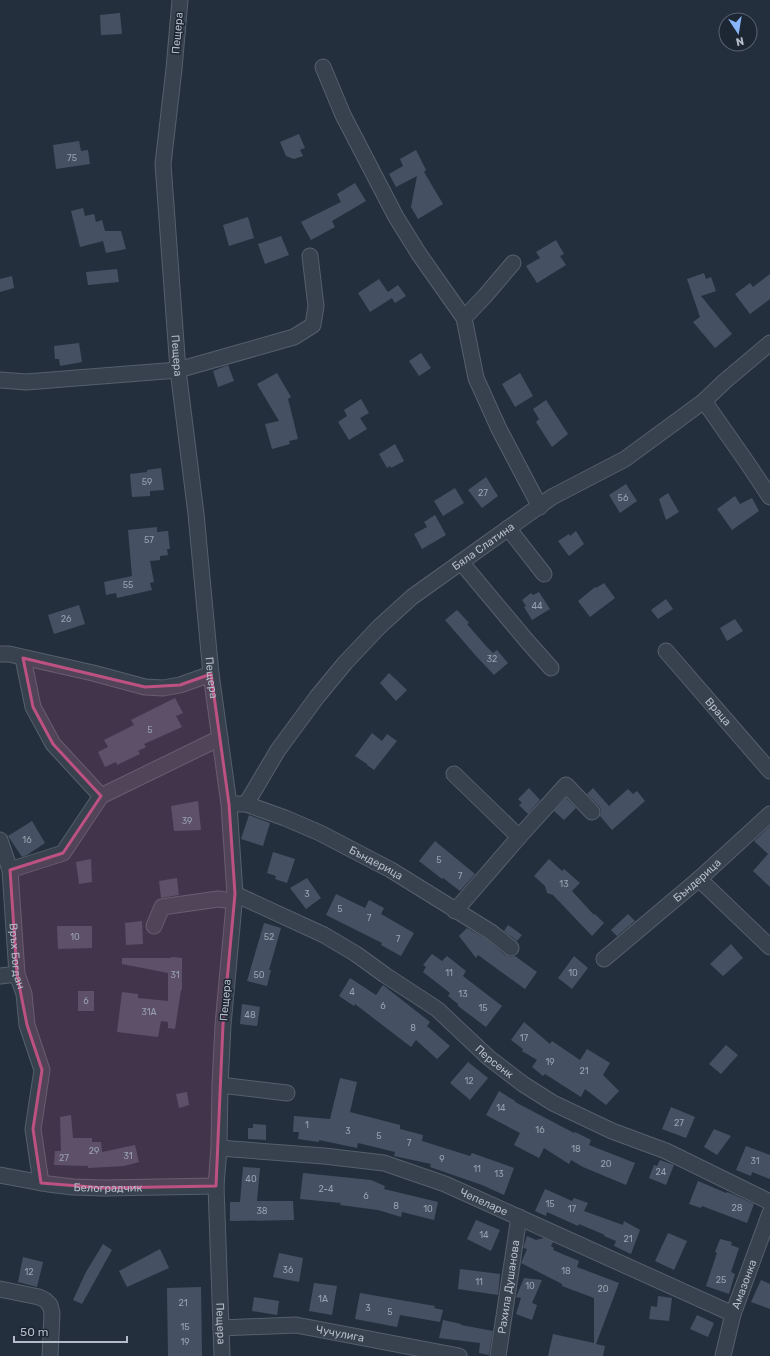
<svg xmlns="http://www.w3.org/2000/svg" width="770" height="1356" viewBox="0 0 770 1356" font-family="Rubik,sans-serif">
<style>
.building{fill:#455162}
.lines{fill:none;stroke-linecap:round;stroke-linejoin:round}
.minor-casing{stroke:#565f6c;stroke-width:17}
.minor{stroke:#38414e;stroke-width:15}
.marked{fill:#bd5182;fill-opacity:0.2;stroke:#bd5182;stroke-width:3;stroke-linejoin:round}
.labels{text-anchor:middle;stroke-width:3;stroke-linejoin:round;paint-order:stroke}
.number-label{font-size:9px;fill:#98a1af}
.street-label{font-size:11px;fill:#b4bcc9;stroke:#1d2633}
</style>
<rect width="100%" height="100%" fill="#242f3e"/>
<path class="building" d="M120,13L122,34L101,35L100,15Z
M299,134L305,148L300,150L303,156L294,159L286,156L280,142Z
M79,141L81,151L88,150L90,164L56,169L53,145Z
M416,150L426,170L424,172L443,204L418,219L411,207L417,176L396,187L389,174L403,166L400,159Z
M355,183L366,201L332,221L335,227L311,240L301,222L341,202L337,194Z
M83,208L85,216L94,214L96,222L102,220L105,231H121L126,249L106,253L103,241L80,247L71,211Z
M248,217L254,238L229,246L223,225Z
M281,236L289,255L265,264L258,244Z
M556,240L564,254L560,256L566,265L537,283L526,266L540,258L536,252Z
M117,269L119,282L88,285L86,272Z
M704,273L706,279L711,277L716,291L701,296L732,334L715,348L693,322L700,317L687,279Z
M770,274V299L750,314L735,294L750,283L753,287Z
M12,276L14,288L0,292V279Z
M379,279L392,298L370,312L358,293Z
M398,285L406,296L395,303L388,292Z
M79,343L82,362L60,366L59,359H55L54,346Z
M421,353L431,368L419,376L409,361Z
M228,365L234,381L218,387L213,371Z
M277,373L291,397L288,399L298,439L289,441L290,444L272,449L265,424L279,421L257,384Z
M520,373L533,396L515,407L502,384Z
M361,399L369,413L360,418L367,429L349,440L338,422L347,416L344,410Z
M546,400L568,434L552,447L536,422L539,419L533,409Z
M395,444L404,461L391,468L390,466L387,468L379,454Z
M161,468L164,490L150,491V496L132,497L130,474L147,472V470Z
M486,477L498,496L482,508L468,490Z
M626,484L637,501L620,513L609,495Z
M455,488L464,503L443,516L434,501Z
M668,493L679,512L666,520L659,499Z
M735,496L740,504L752,498L759,511L732,530L717,509Z
M435,515L446,535L422,549L414,534L427,527L424,522Z
M157,527V532L168,531L170,549H167L168,555L160,556V560L150,561L154,582L150,583L152,590L117,598L116,593L106,595L104,582L132,576L128,530Z
M576,531L584,544L569,556L558,541L569,534L570,536Z
M604,583L615,598L590,617L578,601L595,587L596,588Z
M539,592L550,609L532,620L524,607L526,606L522,600L531,593L533,595Z
M666,599L673,609L658,619L651,610Z
M79,605L85,624L54,634L48,615Z
M457,610L469,623L467,624L486,646L493,653L497,650L508,663L494,675L476,656L445,620Z
M735,619L743,631L727,641L720,628Z
M389,673L407,690L396,701L380,683Z
M175,698L183,713L176,716L182,727L144,744L146,747L138,751L140,754L117,765L116,762L105,767L98,752L108,747L104,740L134,725L131,720Z
M372,733L382,741L387,734L397,741L374,770L367,765V764L355,756Z
M529,788L540,800L528,814L519,805L522,803L518,799Z
M593,788L609,806L628,789L633,794L637,791L645,801L612,830L600,816L601,810L599,806L587,794Z
M566,798L576,808L564,820L554,811Z
M198,801L201,830L174,831L171,806Z
M249,815L270,823L263,846L241,839Z
M32,821L45,843L27,855L22,857L8,836Z
M770,826V887L753,871L768,854L754,841Z
M435,841L475,874L460,891L443,878L442,879L419,861Z
M273,852L295,859L287,883L275,879L276,876L267,873Z
M91,859L92,882L79,884L76,862Z
M549,859L562,871L564,869L580,883L572,891L594,915L595,914L604,923L592,936L553,895L547,893L545,886L534,876Z
M177,878L179,895L161,898L159,881Z
M307,878L321,898L306,909L290,888Z
M336,894L365,908L369,900L384,908L381,914L414,933L401,956L381,945L382,943L326,915Z
M628,914L635,921L617,936L611,930Z
M142,921L143,944L126,945L125,923Z
M264,923L281,928L269,970H271L267,986L247,981Z
M508,925L522,935L517,941L504,931Z
M57,926H92V948L58,949Z
M467,928L486,939L505,955L510,957L515,956L537,972L525,989L478,955L476,958L459,936Z
M731,944L743,958L723,976L710,964Z
M432,954L442,961L447,956L466,971L463,976L502,1006L486,1027L458,1006V1004L448,996L450,993L423,972L426,967L423,965Z
M574,956L588,968L572,989L558,978Z
M171,957L182,958V990H181L175,1029L168,1028V1022L161,1021L158,1037L117,1032L122,992L138,994V998L168,1001V973L122,964V958H171Z
M350,978L376,995L383,985L430,1022L427,1026L450,1046L437,1059L416,1040L411,1047L355,1004L354,1006L339,996Z
M78,991H94V1011H78Z
M242,1004L260,1007L257,1026L240,1024Z
M524,1022L550,1044L552,1041L580,1060L587,1049L610,1063L603,1075L619,1091L606,1105L585,1089L581,1097L545,1074L543,1076L532,1067L537,1060L522,1051L523,1049L511,1040Z
M726,1045L738,1055L721,1074L709,1064Z
M468,1062L488,1078L470,1100L450,1083Z
M340,1078L357,1082L350,1112L400,1125V1129L423,1135L422,1141L470,1156L472,1153L514,1168L504,1195L482,1185L430,1167L431,1164L394,1156L395,1152L358,1143L357,1148L319,1140V1142L298,1139L299,1132H293L294,1116L330,1119Z
M499,1091L515,1101V1102L574,1133L575,1132L591,1140L589,1145L635,1163L626,1185L583,1167L571,1160L569,1164L544,1148L539,1158L514,1145L520,1133L486,1115Z
M187,1092L189,1105L179,1108L176,1094Z
M671,1107L695,1117L686,1138L662,1129Z
M71,1115L73,1138H92V1142H101L102,1152L135,1145L139,1162L124,1166L88,1168V1166L54,1165L55,1151H61L60,1117Z
M253,1124L266,1125V1140L248,1139V1128H253Z
M714,1129L731,1136L717,1155L704,1147Z
M746,1146L770,1155V1179L752,1172L751,1176L736,1170Z
M660,1160L674,1165L666,1185L649,1178L654,1165L657,1166Z
M243,1167L260,1168L257,1201H293L294,1220L230,1221V1202H240Z
M303,1173L371,1180L385,1186L384,1189L438,1202L434,1220L402,1212L401,1217L378,1210L340,1205L341,1203L300,1199Z
M698,1181L726,1193L727,1192L739,1197L754,1204L747,1223L702,1206L701,1208L689,1204Z
M545,1189L572,1201L574,1198L588,1203L584,1211L623,1225L624,1221L640,1230L631,1254L614,1246L616,1241L604,1236L605,1235L579,1224L578,1226L547,1212L546,1216L535,1211Z
M476,1220L500,1230L491,1251L467,1239Z
M668,1233L687,1241L674,1270L655,1261Z
M527,1236L536,1240L544,1238L553,1242L551,1246L554,1248L553,1250L579,1261L577,1267L619,1283L596,1344L605,1346L603,1356H548L553,1334L594,1343V1298L562,1286V1284L521,1263L527,1249L523,1248Z
M720,1239L732,1242L731,1245L739,1248L731,1272L735,1274L729,1294L706,1286L717,1253L715,1252Z
M103,1244L112,1250L82,1304L73,1300L86,1272Z
M160,1249L169,1268L127,1287L119,1271Z
M279,1253L303,1258L299,1282L273,1277Z
M23,1257L43,1262L37,1287L18,1282Z
M460,1269L500,1274L498,1295L458,1289Z
M524,1278L542,1280L532,1303L537,1305L532,1320L516,1314L521,1298L516,1297Z
M761,1280L770,1284V1309L751,1302Z
M314,1283L337,1286L332,1315L309,1311Z
M201,1287L202,1356H168L167,1288Z
M360,1293L435,1306L434,1308L443,1310L440,1322L400,1315L397,1327L355,1319Z
M658,1296L672,1298L669,1321L649,1319L651,1306L657,1307Z
M254,1297L279,1301L277,1315L252,1311Z
M697,1315L714,1323L708,1337L690,1329Z
M443,1320L461,1324V1325L493,1331L489,1355L479,1353L480,1343L439,1338Z"/>
<g class="lines">
<g class="minor-casing">
<g id="minor">
<path id="s1" d="M180,0L174,69L163,164L178,370L196,514L211,674L229,804L235,894L223,1025L220,1085L219,1148L216,1186L222,1356"/>
<path d="M323,67L343,115L396,217L419,254L464,318"/>
<path d="M513,263L485,296L464,318L476,378L499,429L540,507"/>
<path d="M0,380L26,382L178,370L294,337L313,325L316,306L310,256"/>
<path d="M704,401L748,464L770,497"/>
<path d="M508,528L544,574"/>
<path d="M461,562L527,641L551,668"/>
<path id="s2" d="M666,651L770,771"/>
<path d="M0,654H9L93,673L145,687L163,688L180,685L211,674"/>
<path d="M23,658L33,707L53,744L101,796"/>
<path d="M454,774L519,837"/>
<path id="s3" d="M236,804H246L285,818L320,833L391,870L491,932L511,948"/>
<path id="s4" d="M246,804L278,750L317,697L345,663L379,627L412,597L552,497L625,459L704,401L725,381L770,343"/>
<path id="s5" d="M0,840L10,870L17,974L24,994L27,1025L42,1070L33,1129L41,1183"/>
<path d="M10,870L63,853L101,796L220,738"/>
<path d="M699,879L770,947"/>
<path id="s6" d="M235,894L324,935L356,954L385,975L437,1009L489,1058L523,1084L553,1103L612,1131L666,1151L770,1202"/>
<path d="M455,911L519,837L566,785L592,812"/>
<path d="M154,926L162,907L218,899L234,901"/>
<path id="s7" d="M604,959L699,879L770,814"/>
<path d="M0,976L17,974"/>
<path d="M220,1085L287,1093"/>
<path id="s8" d="M219,1148L324,1156L384,1163L445,1184L733,1314"/>
<path id="s9" d="M0,1175L48,1184L73,1187L104,1188L216,1186"/>
<path d="M0,1289L39,1297L45,1300L50,1305L52,1313L50,1356"/>
<path id="s10" d="M221,1328L296,1325L459,1356"/>
<path id="s11" d="M498,1356L519,1217"/>
<path id="s12" d="M723,1356L733,1314L770,1213"/>
</g>
</g>
<use href="#minor" class="minor"/>
</g>
<path class="marked" d="M23,658L145,687L180,685L211,674L229,804L235,894L223,1025L216,1186L104,1188L41,1183L33,1129L42,1070L27,1025L17,974L10,870L63,853L101,796L53,744L33,707Z"/>
<g class="labels">
<g class="number-label">
<text x="72" y="161">75</text>
<text x="147" y="485">59</text>
<text x="483" y="496">27</text>
<text x="623" y="501">56</text>
<text x="149" y="543">57</text>
<text x="128" y="588">55</text>
<text x="537" y="609">44</text>
<text x="66" y="622">26</text>
<text x="492" y="662">32</text>
<text x="150" y="733">5</text>
<text x="187" y="824">39</text>
<text x="27" y="843">16</text>
<text x="439" y="863">5</text>
<text x="460" y="879">7</text>
<text x="564" y="887">13</text>
<text x="307" y="897">3</text>
<text x="340" y="912">5</text>
<text x="369" y="921">7</text>
<text x="75" y="940">10</text>
<text x="269" y="940">52</text>
<text x="398" y="942">7</text>
<text x="449" y="976">11</text>
<text x="573" y="976">10</text>
<text x="175" y="978">31</text>
<text x="259" y="978">50</text>
<text x="352" y="995">4</text>
<text x="463" y="997">13</text>
<text x="86" y="1004">6</text>
<text x="383" y="1009">6</text>
<text x="483" y="1011">15</text>
<text x="149" y="1015">31А</text>
<text x="250" y="1018">48</text>
<text x="413" y="1031">8</text>
<text x="524" y="1041">17</text>
<text x="550" y="1065">19</text>
<text x="584" y="1074">21</text>
<text x="469" y="1084">12</text>
<text x="501" y="1111">14</text>
<text x="679" y="1126">27</text>
<text x="307" y="1128">1</text>
<text x="540" y="1133">16</text>
<text x="348" y="1134">3</text>
<text x="379" y="1139">5</text>
<text x="409" y="1146">7</text>
<text x="576" y="1152">18</text>
<text x="94" y="1154">29</text>
<text x="128" y="1159">31</text>
<text x="64" y="1161">27</text>
<text x="442" y="1162">9</text>
<text x="755" y="1164">31</text>
<text x="606" y="1167">20</text>
<text x="477" y="1172">11</text>
<text x="661" y="1175">24</text>
<text x="499" y="1177">13</text>
<text x="251" y="1182">40</text>
<text x="326" y="1192">2-4</text>
<text x="366" y="1199">6</text>
<text x="550" y="1207">15</text>
<text x="396" y="1209">8</text>
<text x="737" y="1211">28</text>
<text x="428" y="1212">10</text>
<text x="572" y="1212">17</text>
<text x="262" y="1214">38</text>
<text x="484" y="1238">14</text>
<text x="628" y="1242">21</text>
<text x="288" y="1273">36</text>
<text x="566" y="1274">18</text>
<text x="29" y="1275">12</text>
<text x="721" y="1283">25</text>
<text x="479" y="1285">11</text>
<text x="530" y="1289">10</text>
<text x="603" y="1292">20</text>
<text x="323" y="1302">1А</text>
<text x="183" y="1306">21</text>
<text x="368" y="1311">3</text>
<text x="390" y="1315">5</text>
<text x="185" y="1330">15</text>
<text x="185" y="1345">19</text>
</g>
<g class="street-label">
<text transform="translate(177 33) rotate(-85)" y="4">Пещера</text>
<text dy="4" stroke="none"><textPath href="#s1" startOffset="357">Пещера</textPath></text>
<text dy="4" stroke="none"><textPath href="#s4" startOffset="354">Бяла Слатина</textPath></text>
<text dy="4" stroke="none"><textPath href="#s1" startOffset="681">Пещера</textPath></text>
<text dy="4" stroke="none"><textPath href="#s2" startOffset="80">Враца</textPath></text>
<text dy="4" stroke="none"><textPath href="#s3" startOffset="153">Бъндерица</textPath></text>
<text dy="4" stroke="none"><textPath href="#s7" startOffset="122">Бъндерица</textPath></text>
<text dy="4" stroke="none"><textPath href="#s5" startOffset="118">Връх Богдан</textPath></text>
<text transform="translate(225 1000) rotate(-85)" y="4">Пещера</text>
<text dy="4" stroke="none"><textPath href="#s6" startOffset="311">Персенк</textPath></text>
<text dy="4" stroke="none"><textPath href="#s9" startOffset="109">Белоградчик</textPath></text>
<text dy="4" stroke="none"><textPath href="#s8" startOffset="273">Чепеларе</textPath></text>
<text dy="4" stroke="none"><textPath href="#s12" startOffset="75">Амазонка</textPath></text>
<text dy="4" stroke="none"><textPath href="#s11" startOffset="70">Рахила Душанова</textPath></text>
<text dy="4" stroke="none"><textPath href="#s1" startOffset="1329">Пещера</textPath></text>
<text dy="4" stroke="none"><textPath href="#s10" startOffset="120">Чучулига</textPath></text>
</g>
</g>
<g transform="translate(738 32) rotate(168)"><circle r="19" fill="#1d2633" stroke="#59626f"/>
<path d="M0-3L7 15L0 10L-7 15Z" fill="#8ab4f8"/>
<text y="-6" font-size="11" font-weight="bold" text-anchor="middle" fill="#b4bcc9">N</text>
</g>
<path d="M14 1336v6h113v-6" fill="none" stroke="#b4bcc9" stroke-width="2"/>
<text x="20" y="1336" font-size="12" fill="#b4bcc9" stroke="#1d2633" stroke-width="3" paint-order="stroke">50 m</text>
</svg>
